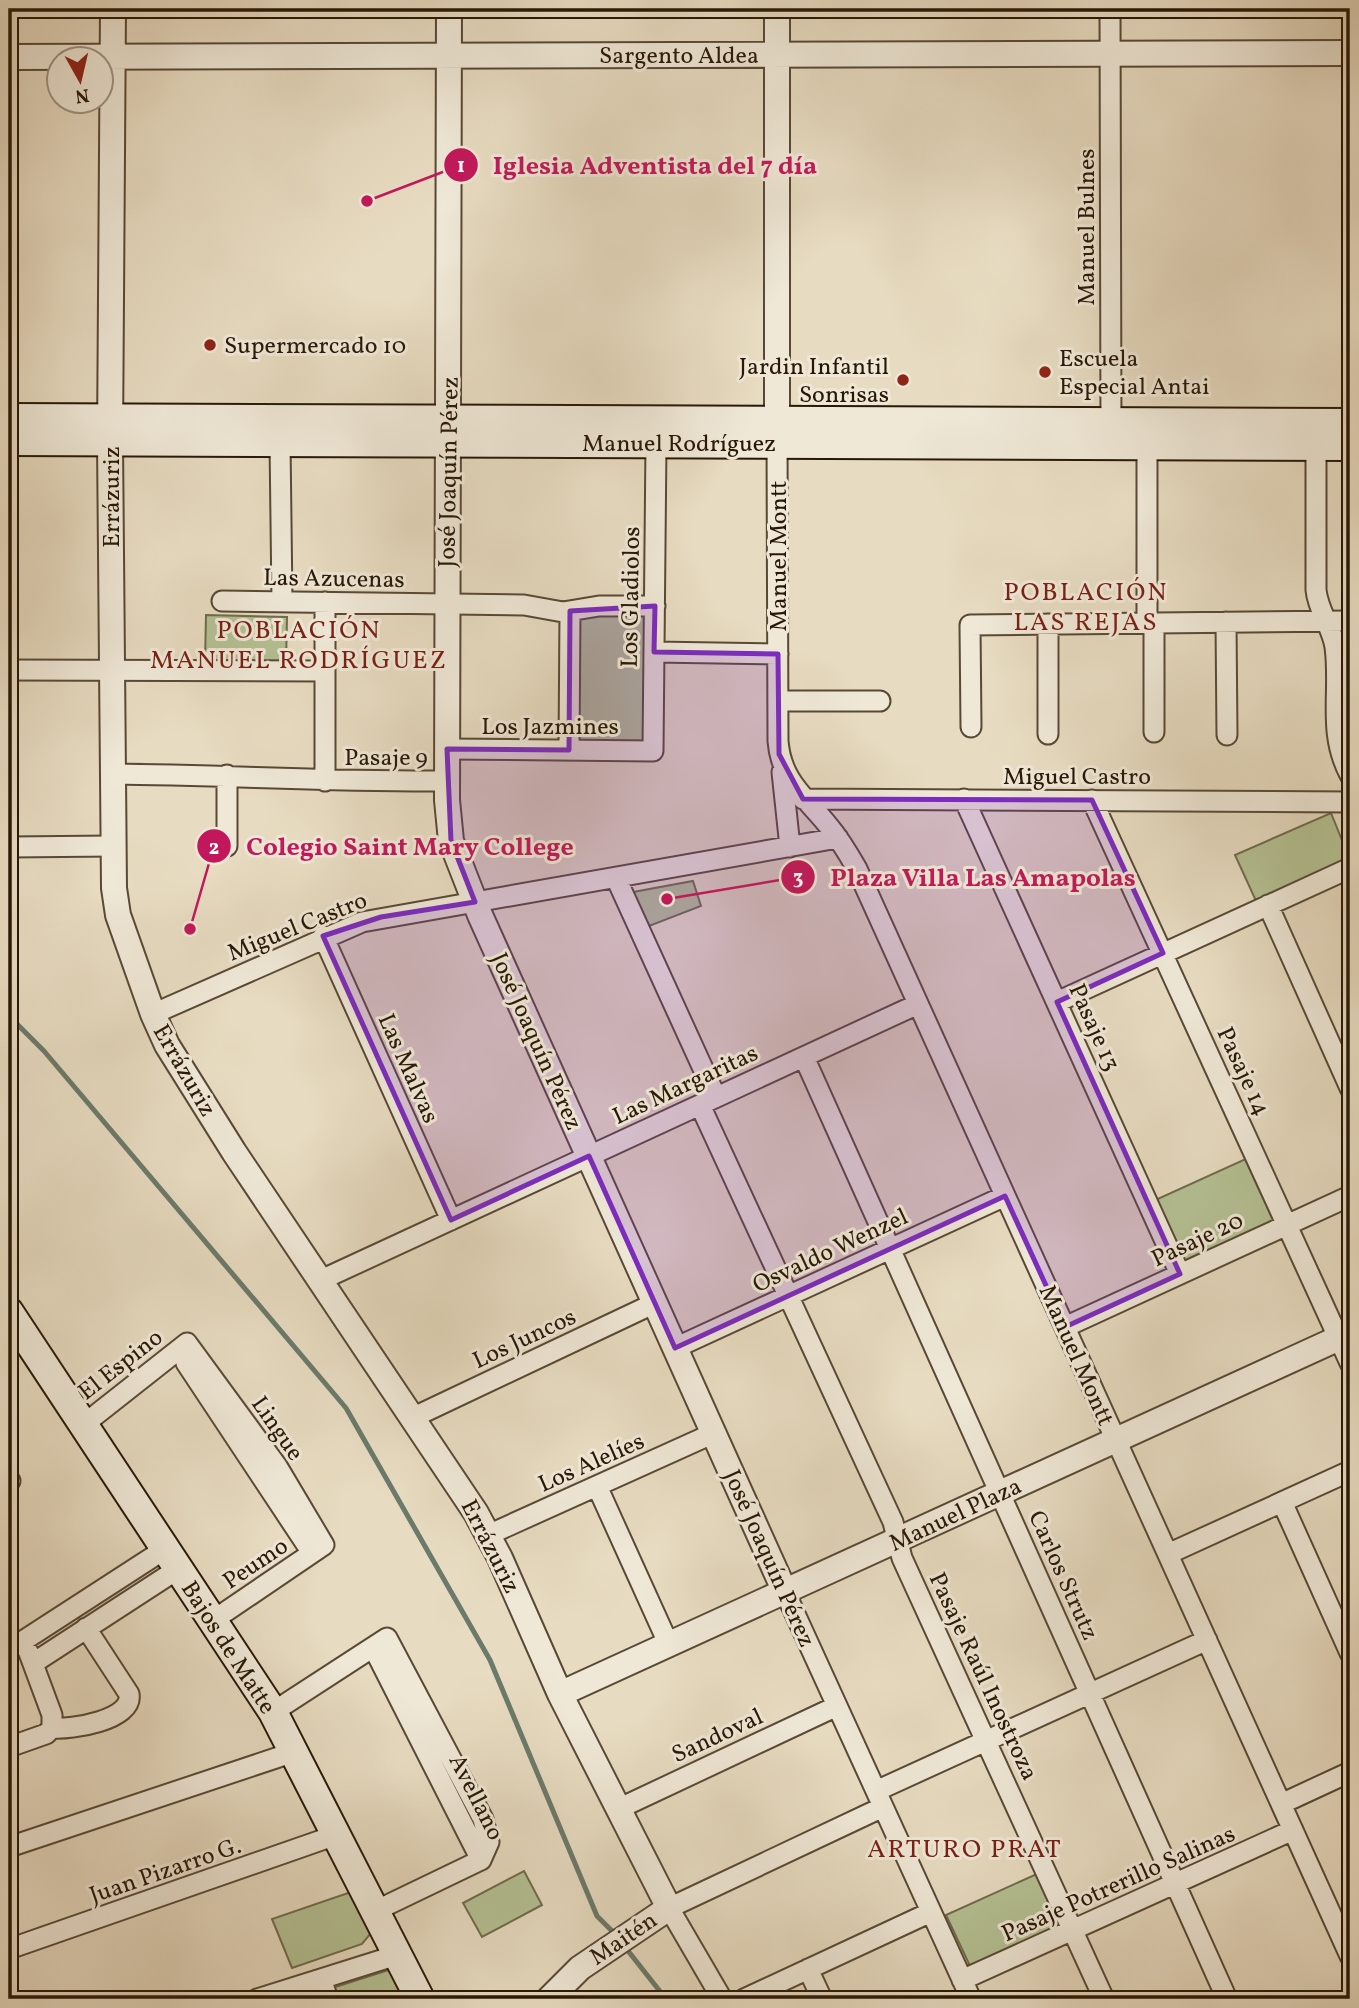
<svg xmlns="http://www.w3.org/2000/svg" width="1359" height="2008" viewBox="0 0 1359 2008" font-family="Vollkorn,serif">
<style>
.green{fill:#b4c093;stroke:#6e6c4c;stroke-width:2}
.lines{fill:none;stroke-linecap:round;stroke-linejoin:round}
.stream{stroke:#6b7a6b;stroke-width:5}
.minor-casing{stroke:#584935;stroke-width:23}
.tertiary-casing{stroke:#584935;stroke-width:28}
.secondary-casing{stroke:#281806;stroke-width:32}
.minor{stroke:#efe8d7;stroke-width:19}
.tertiary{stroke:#efe8d7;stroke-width:24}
.secondary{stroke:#efe8d7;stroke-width:28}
.marked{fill:#7b2cbf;fill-opacity:0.2;stroke:#7b2cbf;stroke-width:5;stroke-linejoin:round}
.poi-dot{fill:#8f2418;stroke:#efe8d7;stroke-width:2.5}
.labels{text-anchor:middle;stroke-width:6;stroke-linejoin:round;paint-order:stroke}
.street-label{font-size:24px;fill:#281806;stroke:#efe8d7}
.poi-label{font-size:24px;fill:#281806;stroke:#efe8d7;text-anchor:start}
.neighbourhood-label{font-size:26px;letter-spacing:2px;fill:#7a1f14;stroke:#efe8d7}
.leader{fill:none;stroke:#c2185b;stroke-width:2.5}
.callout-dot{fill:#c2185b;stroke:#efe8d7;stroke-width:2.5}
.mark-label{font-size:21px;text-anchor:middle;font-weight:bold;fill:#fff}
.callout-label{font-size:26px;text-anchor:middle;font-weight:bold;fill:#c2185b;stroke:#efe8d7;stroke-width:6;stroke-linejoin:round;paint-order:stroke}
</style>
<rect width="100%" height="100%" fill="#e7dbc1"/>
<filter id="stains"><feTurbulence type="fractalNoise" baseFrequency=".00286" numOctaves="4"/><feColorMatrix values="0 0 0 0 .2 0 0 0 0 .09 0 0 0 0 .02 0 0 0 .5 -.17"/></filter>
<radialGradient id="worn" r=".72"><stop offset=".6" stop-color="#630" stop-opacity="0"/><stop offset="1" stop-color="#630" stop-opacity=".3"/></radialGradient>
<path class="green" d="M576,611L646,612L645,745H574Z
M206,615L287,617L286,664L205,662Z
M1331,813L1350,860L1256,901L1235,855Z
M693,881L701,906L649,926L633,892Z
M1250,1157L1278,1219L1179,1263L1151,1202Z
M524,1871L542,1905L482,1937L463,1903Z
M1039,1873L1063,1923L970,1966L946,1915Z
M351,1892L371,1933L362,1944L292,1968L272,1919Z
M398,1967L415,1999H337L332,1988Z"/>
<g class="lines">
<path class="stream" d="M9,1016L44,1051L346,1408L490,1660L597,1916L617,1936
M625,1947L666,1999"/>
<g class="minor-casing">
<path id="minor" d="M1110,9L1111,435
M777,432L778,741C781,780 804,796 827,824C839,838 848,853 857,869L1350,1956
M280,442L282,602
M1316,446V590C1318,611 1332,627 1335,647C1341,693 1327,732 1350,775
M222,601L524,605L563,612L599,606H655
M1226,622L1227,735
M1147,623V434
M1154,623V732
M654,652L778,654
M9,670L325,671
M778,701H880
M971,727L970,625L1350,621
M1048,734V624
M447,749L653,751L656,443
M569,750L570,611
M782,772L790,847
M113,774C224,775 335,782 447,781
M325,781V602
M803,799L1350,802
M964,799L1180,1274
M1092,800L1350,1363
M227,846V775
M9,847L113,846
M616,878L716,1097
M1268,905L1350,1088
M323,936L451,1220
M1057,1002L1350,868
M153,1014L362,922L838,838
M804,1057L1227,1999
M700,1105L893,1522L902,1558L1104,1999
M321,1280L918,1004
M1065,1327L1350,1196
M675,1348L1005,1196
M186,1363L312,1553
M414,1417L655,1303
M83,1425L187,1343L277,1466L324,1545L212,1621
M9,1481H10
M597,1486L669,1645
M1282,1502L1350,1653
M488,1535L714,1433
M1168,1554L1350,1471
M785,1592L971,1999
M373,1647L481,1860
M9,1650L165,1549
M29,1653L52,1715V1728
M35,1662L178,1569
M273,1712L387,1638L483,1819L489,1842L481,1860
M52,1728C71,1730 134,1720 129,1694L86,1628
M9,1747L46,1734L52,1728
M876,1791L1207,1640
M1281,1804L1350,1772
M618,1809L837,1706
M9,1847L294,1752
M375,1911L481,1860
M9,1949L336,1835
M808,1969L822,1999
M321,1979L328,1999
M962,1980L1293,1830
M257,1999L397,1955
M722,1999L669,1908L883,1807
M744,1999L931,1912"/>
</g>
<g class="tertiary-casing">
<path id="tertiary" d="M113,9L110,442L114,888L118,915L153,1014L167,1045L234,1152L476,1513L500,1558L560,1694L669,1908L580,1968L549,1999
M449,9L447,800L451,841L480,915L785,1592
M9,57L1350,53
M777,421V9
M560,1694L1350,1333"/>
</g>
<g class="secondary-casing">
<path id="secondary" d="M9,418L1350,423
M9,441L1350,446
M9,1312L273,1712L420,1999"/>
</g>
<use href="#minor" class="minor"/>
<use href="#tertiary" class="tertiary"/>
<use href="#secondary" class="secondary"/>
</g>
<path class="marked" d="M655,606L654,652L778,654L779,754L803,799L1092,800L1163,953L1057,1002L1180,1274L1065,1327L1005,1196L675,1348L589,1156L451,1220L323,936L381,917L475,902L451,841L447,749L569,750L570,611Z"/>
<g class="poi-dot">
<circle cx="210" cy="345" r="7"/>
<circle cx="1045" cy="372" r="7"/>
<circle cx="903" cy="380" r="7"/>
</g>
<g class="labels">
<g class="street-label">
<text x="679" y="63">Sargento Aldea</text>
<text transform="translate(1086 227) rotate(-90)" y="8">Manuel Bulnes</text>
<text x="679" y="451">Manuel Rodríguez</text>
<text transform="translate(448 472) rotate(-89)" y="8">José Joaquín Pérez</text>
<text transform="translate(111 497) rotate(-90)" y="8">Errázuriz</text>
<text transform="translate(778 556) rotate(-90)" y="8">Manuel Montt</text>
<text transform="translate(334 578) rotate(1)" y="8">Las Azucenas</text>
<text transform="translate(630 597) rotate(-89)" y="8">Los Gladiolos</text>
<text x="550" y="734">Los Jazmines</text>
<text x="386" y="765">Pasaje 9</text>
<text x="1077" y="784">Miguel Castro</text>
<text transform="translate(297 926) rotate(-22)" y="8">Miguel Castro</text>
<text transform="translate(1095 1027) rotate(66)" y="8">Pasaje 13</text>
<text transform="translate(537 1041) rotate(66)" y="8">José Joaquín Pérez</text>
<text transform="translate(409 1068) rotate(66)" y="8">Las Malvas</text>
<text transform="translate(185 1070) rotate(60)" y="8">Errázuriz</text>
<text transform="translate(1244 1071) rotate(65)" y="8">Pasaje 14</text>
<text transform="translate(685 1084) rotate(-25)" y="8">Las Margaritas</text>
<text transform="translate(1197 1239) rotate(-25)" y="8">Pasaje 20</text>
<text transform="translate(830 1250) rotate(-25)" y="8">Osvaldo Wenzel</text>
<text transform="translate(524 1338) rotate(-25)" y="8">Los Juncos</text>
<text transform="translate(1077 1355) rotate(66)" y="8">Manuel Montt</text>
<text transform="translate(120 1364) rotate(-38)" y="8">El Espino</text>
<text transform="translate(278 1428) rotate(55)" y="8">Lingue</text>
<text transform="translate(591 1462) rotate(-24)" y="8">Los Alelíes</text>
<text transform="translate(955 1514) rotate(-25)" y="8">Manuel Plaza</text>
<text transform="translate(491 1546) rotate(63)" y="8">Errázuriz</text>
<text transform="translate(770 1558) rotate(66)" y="8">José Joaquín Pérez</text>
<text transform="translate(255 1563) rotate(-34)" y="8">Peumo</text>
<text transform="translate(1064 1575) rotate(66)" y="8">Carlos Strutz</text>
<text transform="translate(229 1647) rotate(57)" y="8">Bajos de Matte</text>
<text transform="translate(984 1676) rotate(65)" y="8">Pasaje Raúl Inostroza</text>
<text transform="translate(717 1735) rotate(-25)" y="8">Sandoval</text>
<text transform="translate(477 1797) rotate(63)" y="8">Avellano</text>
<text transform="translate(165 1870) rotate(-19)" y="8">Juan Pizarro G.</text>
<text transform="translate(1118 1883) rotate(-24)" y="8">Pasaje Potrerillo Salinas</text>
<text transform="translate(623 1938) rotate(-34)" y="8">Maitén</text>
</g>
<g class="poi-label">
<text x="224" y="353">Supermercado 10</text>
<text x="1059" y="366">Escuela<tspan x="1059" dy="28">Especial Antai</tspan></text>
<text x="889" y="374" text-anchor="end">Jardin Infantil<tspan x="889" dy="28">Sonrisas</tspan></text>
</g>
<g class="neighbourhood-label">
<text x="1086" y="600">POBLACIÓN<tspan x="1086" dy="30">LAS REJAS</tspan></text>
<text x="299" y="638">POBLACIÓN<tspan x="299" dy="30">MANUEL RODRÍGUEZ</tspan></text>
<text x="965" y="1857">ARTURO PRAT</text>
</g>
</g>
<path class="leader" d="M367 201L461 165M190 929L214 846M667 899L798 877"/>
<g class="callout-dot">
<circle cx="367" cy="201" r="7"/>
<circle cx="190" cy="929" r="7"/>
<circle cx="667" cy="899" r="7"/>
<circle cx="461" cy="165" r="18"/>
<circle cx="214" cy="846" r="18"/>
<circle cx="798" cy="877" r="18"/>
</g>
<g class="mark-label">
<text x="461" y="172">1</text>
<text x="214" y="854">2</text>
<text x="798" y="884">3</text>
</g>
<g class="callout-label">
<text x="655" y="174">Iglesia Adventista del 7 día</text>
<text x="410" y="855">Colegio Saint Mary College</text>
<text x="983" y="886">Plaza Villa Las Amapolas</text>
</g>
<rect width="1359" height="2008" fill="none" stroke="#e7dbc1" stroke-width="35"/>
<rect x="10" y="10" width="1338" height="1987" fill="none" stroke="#281806" stroke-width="3.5"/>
<rect x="18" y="18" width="1324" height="1973" fill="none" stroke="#281806" stroke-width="2"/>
<g transform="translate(80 80) rotate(172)"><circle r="33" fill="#efe8d7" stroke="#9f9583" stroke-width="2"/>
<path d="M0-5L12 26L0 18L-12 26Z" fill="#8f2418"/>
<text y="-10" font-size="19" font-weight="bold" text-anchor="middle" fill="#281806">N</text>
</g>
<rect width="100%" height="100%" filter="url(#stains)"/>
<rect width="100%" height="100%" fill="url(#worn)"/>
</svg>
